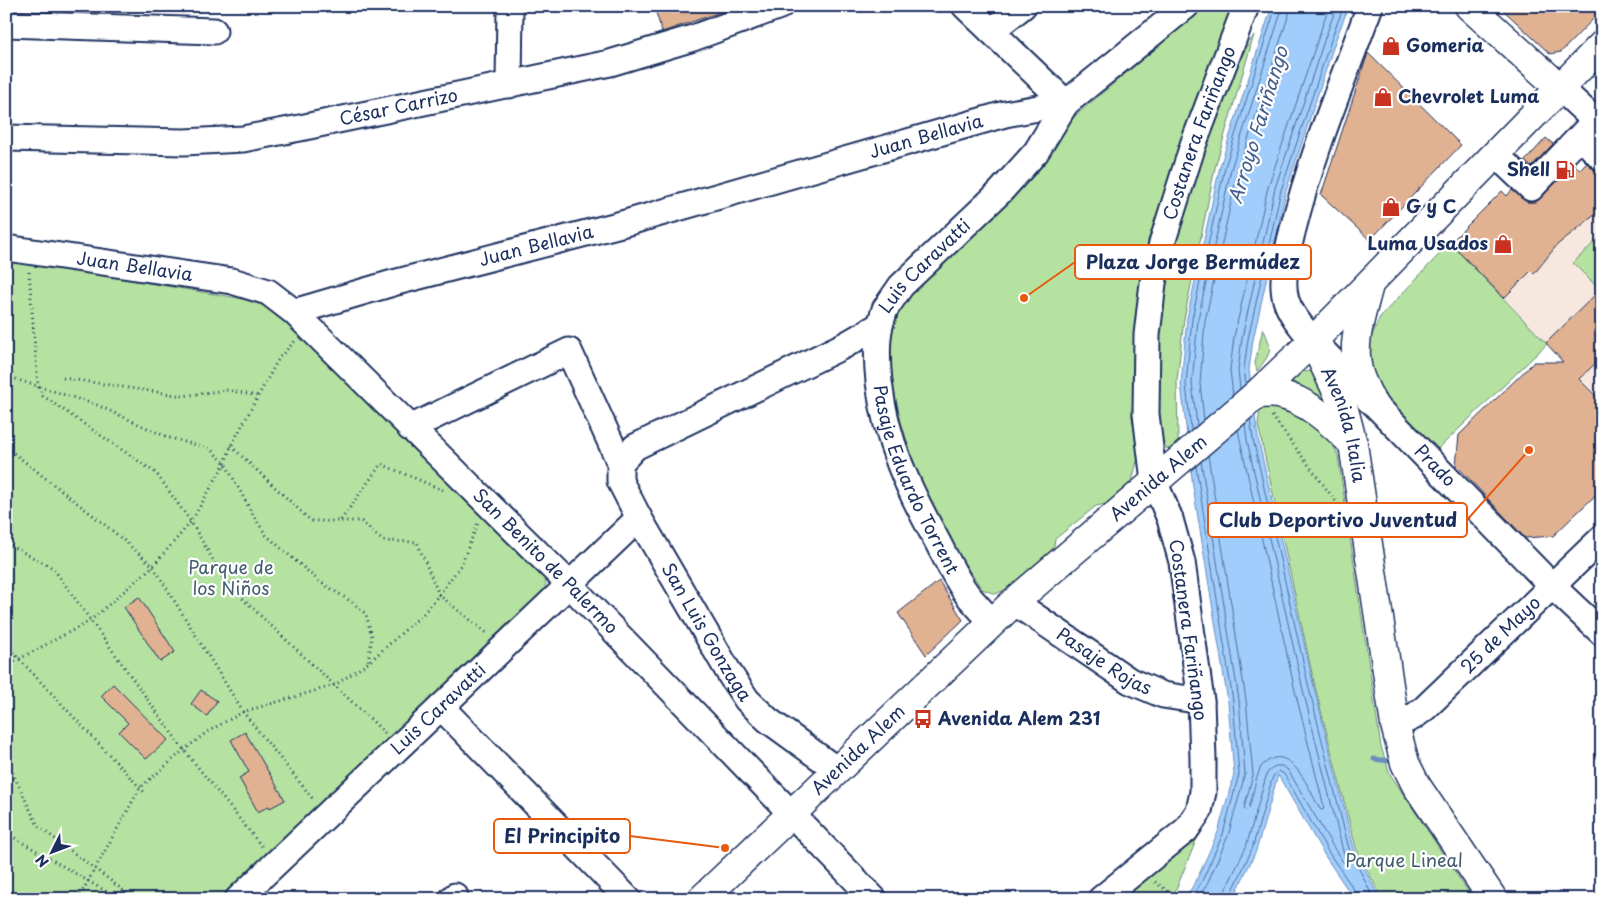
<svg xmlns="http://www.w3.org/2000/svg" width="1608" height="905" viewBox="0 0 1608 905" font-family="'Playpen Sans',sans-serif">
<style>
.built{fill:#f6e8de}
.green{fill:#b5e2a0;stroke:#68887f}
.water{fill:#a0cdfb;stroke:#6b8ebc}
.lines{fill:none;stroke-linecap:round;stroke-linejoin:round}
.shore{stroke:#506e9d;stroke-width:1}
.stream{stroke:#6b8ebc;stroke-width:5}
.building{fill:#e0b291;stroke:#1b2f5e}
.minor-casing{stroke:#1b2f5e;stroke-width:29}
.major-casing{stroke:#1b2f5e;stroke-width:31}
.path{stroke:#1b2f5e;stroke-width:3;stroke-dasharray:1 4;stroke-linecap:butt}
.minor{stroke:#fff;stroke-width:25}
.major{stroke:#fff;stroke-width:28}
.labels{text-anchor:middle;stroke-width:4.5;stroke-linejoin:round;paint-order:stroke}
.poi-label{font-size:18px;font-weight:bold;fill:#1b2f5e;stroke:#fff;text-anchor:start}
.street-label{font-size:18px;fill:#1b2f5e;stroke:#fff}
.park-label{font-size:18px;fill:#425c6e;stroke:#fff}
.water-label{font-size:19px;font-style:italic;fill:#435e8d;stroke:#fff}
.leader{fill:none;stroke:#e8590c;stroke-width:2}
.callout-dot{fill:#e8590c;stroke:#fff;stroke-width:2}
.callout{fill:#fff;stroke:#e8590c;stroke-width:2}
.callout-label{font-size:19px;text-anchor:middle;font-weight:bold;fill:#1b2f5e}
</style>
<rect width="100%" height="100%" fill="#fff"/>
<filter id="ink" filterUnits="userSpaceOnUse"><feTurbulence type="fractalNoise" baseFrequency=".02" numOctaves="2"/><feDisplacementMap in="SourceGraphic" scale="10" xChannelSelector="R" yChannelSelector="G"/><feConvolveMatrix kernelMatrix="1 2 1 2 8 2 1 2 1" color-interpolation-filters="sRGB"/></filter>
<g filter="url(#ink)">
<path class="built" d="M1602,209V401L1504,298L1531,271L1535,274L1557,245Z"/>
<path class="green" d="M1206,6H1234L1135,333L1132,416L1138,458L1132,481L1106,504L1096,506L1055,539L1053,551L1008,589L995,594L982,589L953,547L917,473L901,422L889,369V339L901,308L917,288L996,211L1070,120Z
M1254,35L1215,168L1184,319L1177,381L1178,441L1170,450L1161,445L1158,412L1157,332L1173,242L1203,149L1241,57Z
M1602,235V292L1573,263Z
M1450,243L1547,344L1438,449L1384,395L1372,369L1369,342L1380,317Z
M6,262L29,263L238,298L265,306L290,320L543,573L546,583L543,593L223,899H6Z
M1263,328C1273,350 1272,352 1257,371L1255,363Z
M1311,371L1317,378L1332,414L1283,389L1301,372Z
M1268,403H1286L1331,438L1338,456L1381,747L1390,774L1473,899H1382L1356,848L1315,687L1258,425L1260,408Z
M1200,831L1172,899H1116Z"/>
<path class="water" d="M1272,6H1349L1336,39L1286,191L1253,340L1249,370L1258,438L1314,687L1354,848L1380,899H1354L1325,856L1278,775L1256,851L1233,899H1185L1197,879L1218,832L1234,774L1228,702L1193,487L1181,384L1187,318L1220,166Z"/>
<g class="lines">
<path class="shore" d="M1246,384L1244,369L1248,339L1281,190L1332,37L1344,6
M1240,389L1238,370L1242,338L1275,188L1326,35L1337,6
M1233,395L1230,370L1234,337L1268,187L1329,6
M1250,419L1253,439L1309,688L1349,849L1374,899
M1204,420L1200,383L1205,321L1238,170L1289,14L1290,6
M1197,425L1192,383L1198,319L1231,169L1283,6
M1191,430L1186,384L1192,319L1225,167L1276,6
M1208,455L1246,700L1253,775L1244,808L1247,810L1249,808C1253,796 1255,779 1261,767C1264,763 1269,760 1274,758C1296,753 1311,794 1320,809L1323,810L1324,807L1295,691L1238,430
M1191,899L1202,881L1223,834L1239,774L1233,701L1196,466
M1198,899L1207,884L1228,836L1245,774L1239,700L1201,461
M1223,899L1224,893L1246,847L1267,773L1275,766H1282L1288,770L1335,850L1343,862L1346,863L1347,860L1343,851L1303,690L1247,440L1245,424
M1229,899L1252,849L1273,776L1279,771L1284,774L1329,853L1357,894L1358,899"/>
<path class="stream" d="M1374,759L1397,762"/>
</g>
<path class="building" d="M654,6H738L662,32Z
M1499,6H1602V10L1561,52L1550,54Z
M1368,53L1461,145L1370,240L1321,195Z
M1546,138L1553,144L1531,167L1525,161Z
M1587,163L1592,168L1602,172V209L1557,245L1534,274L1531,271L1504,298L1450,243L1502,191L1507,196L1512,190L1527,202H1536L1541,198L1574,164L1580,170Z
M1602,288V357L1579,379L1602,402V489L1553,536L1525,538L1456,465L1459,435L1534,362H1563L1546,343Z
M939,581L963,620L926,655L898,613Z
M139,597L175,652L160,662L124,607Z
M113,684L168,740L146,759L119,732L128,723L101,696Z
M201,690L217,701L207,716L191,704Z
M245,732L285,800L270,808L269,806L258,812L239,778L249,772L231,740Z"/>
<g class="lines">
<g class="minor-casing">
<g id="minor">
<path d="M965,6L1066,103"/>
<path id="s1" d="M1370,6C1343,80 1312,153 1293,229C1288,249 1280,280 1286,300C1291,316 1303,328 1313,341L1552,586L1602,633"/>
<path d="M6,24L214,31"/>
<path d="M991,31L1023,6"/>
<path d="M509,85L510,6"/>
<path d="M1560,88L1602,127"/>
<path d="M1602,135L1591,147L1602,158"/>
<path id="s2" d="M6,138L184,142L243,139L300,128L610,63L693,38L780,6"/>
<path d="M1496,155L1531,188L1595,121"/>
<path id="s3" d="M6,248L232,281L268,292L294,312L393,283L629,222L1005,114L1066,103"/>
<path id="s4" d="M294,312L569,584L874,899"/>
<path id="s5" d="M880,325C876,343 877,363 879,382C886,442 908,488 937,541C946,558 955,578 967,594C975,604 984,613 992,622"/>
<path id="s6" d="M410,428L569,351L620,463V481L639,518L731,676L747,700L768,720L837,770"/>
<path id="s7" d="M620,463L635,447L845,345L880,325L885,309L901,286L1000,192L1036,152L1066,103L1186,6"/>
<path id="s8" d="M1014,602L1130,681L1163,695L1201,701"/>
<path d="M441,707L628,899"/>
<path id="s9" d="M1395,725L1413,717L1425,708L1602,538"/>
<path id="s10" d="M238,899L441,707L639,518"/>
<path d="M452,899L455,896"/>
<path id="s11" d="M1101,899L1186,830L1199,811L1203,792V759L1201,701L1182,562L1170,519L1154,481L1146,414L1147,335L1153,283L1162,243L1193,145L1246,6"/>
</g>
</g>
<g class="major-casing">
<g id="major">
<path d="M1469,6L1560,88"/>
<path d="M1369,285C1362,313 1351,342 1358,370C1360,380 1366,390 1370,399"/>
<path id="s12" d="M1313,341L1342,402L1353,444L1395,725L1405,763L1416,785L1493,899"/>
<path d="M1257,394C1264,394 1271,393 1277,394C1307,399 1333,424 1353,444"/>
<path id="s13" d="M702,899L1014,602L1257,394L1313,341L1602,45"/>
</g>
</g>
<path class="path" d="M29,272L38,386L43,396L156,473L191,522L223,577L245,601L385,733
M6,376L97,405L167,437L210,449L225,463L253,515L266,535L320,582L352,602L366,614L372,637L368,662
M63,378L183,396L226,390L258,396
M1272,416L1337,503
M231,446L311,521H361L383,541L417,542L439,595L489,635
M6,447L114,532L153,566L243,712L313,799
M341,520L381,464L443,490
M6,543L53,568L184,750L263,848
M6,645L146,794
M6,666L90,621L153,566L191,522L225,463L231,446L279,358L295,341
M6,759L38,826L135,899
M6,833L119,899
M1155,882L1179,899
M6,885L15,899
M78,899L140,788L184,750L207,732L243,712L335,685L368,663L423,614L439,595L461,565L478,523"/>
<use href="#minor" class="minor"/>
<use href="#major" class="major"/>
</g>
</g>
<defs>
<g id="shop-bare" transform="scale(1.5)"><path d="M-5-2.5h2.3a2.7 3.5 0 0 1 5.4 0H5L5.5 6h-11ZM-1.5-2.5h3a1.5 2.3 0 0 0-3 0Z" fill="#c8321e" stroke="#fff" stroke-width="2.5" paint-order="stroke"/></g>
<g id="fuel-bare" transform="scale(1.5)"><path d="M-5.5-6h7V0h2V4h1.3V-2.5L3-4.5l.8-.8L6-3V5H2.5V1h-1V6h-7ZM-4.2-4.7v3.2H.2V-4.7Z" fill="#c8321e" stroke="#fff" stroke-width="2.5" paint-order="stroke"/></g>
<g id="bus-bare" transform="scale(1.5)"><path d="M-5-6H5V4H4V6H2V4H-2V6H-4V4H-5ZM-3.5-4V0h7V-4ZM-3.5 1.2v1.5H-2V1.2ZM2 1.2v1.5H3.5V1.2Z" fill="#c8321e" stroke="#fff" stroke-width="2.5" paint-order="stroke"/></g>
</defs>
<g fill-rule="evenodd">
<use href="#shop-bare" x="1391" y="46"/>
<use href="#shop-bare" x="1383" y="97"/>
<use href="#fuel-bare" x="1565" y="170"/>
<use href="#shop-bare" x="1391" y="207"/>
<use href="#shop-bare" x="1503" y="244"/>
<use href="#bus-bare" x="923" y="719"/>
</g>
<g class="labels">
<g class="poi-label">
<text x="1406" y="52">Gomeria</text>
<text x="1398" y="103">Chevrolet Luma</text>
<text x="1550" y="176" text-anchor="end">Shell</text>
<text x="1406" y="213">G y C</text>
<text x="1488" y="250" text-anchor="end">Luma Usados</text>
<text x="938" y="725">Avenida Alem 231</text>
</g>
<g class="street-label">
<text dy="6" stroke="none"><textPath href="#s2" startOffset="396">César Carrizo</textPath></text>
<text dy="6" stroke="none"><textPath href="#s11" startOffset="825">Costanera Fariñango</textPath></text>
<text dy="6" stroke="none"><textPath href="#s3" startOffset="955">Juan Bellavia</textPath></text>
<text dy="6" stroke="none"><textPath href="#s3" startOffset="550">Juan Bellavia</textPath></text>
<text dy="6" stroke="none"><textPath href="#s3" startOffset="130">Juan Bellavia</textPath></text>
<text dy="6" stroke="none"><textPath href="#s7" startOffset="371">Luis Caravatti</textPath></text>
<text dy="6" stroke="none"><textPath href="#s12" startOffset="90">Avenida Italia</textPath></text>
<text dy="6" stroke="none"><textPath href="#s1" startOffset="532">Prado</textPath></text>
<text dy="6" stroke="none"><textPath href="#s13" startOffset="621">Avenida Alem</textPath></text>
<text dy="6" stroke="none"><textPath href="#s5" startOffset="162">Pasaje Eduardo Torrent</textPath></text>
<text dy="6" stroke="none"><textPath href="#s4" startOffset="354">San Benito de Palermo</textPath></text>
<text transform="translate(1188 630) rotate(82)" y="6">Costanera Fariñango</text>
<text dy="6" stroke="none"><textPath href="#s6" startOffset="492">San Luis Gonzaga</textPath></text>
<text dy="6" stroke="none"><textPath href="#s9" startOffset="140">25 de Mayo</textPath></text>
<text dy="6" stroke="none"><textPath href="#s8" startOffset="108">Pasaje Rojas</textPath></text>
<text dy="6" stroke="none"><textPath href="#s10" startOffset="276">Luis Caravatti</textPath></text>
<text dy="6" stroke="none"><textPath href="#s13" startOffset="216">Avenida Alem</textPath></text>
</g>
<g class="park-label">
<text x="231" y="574">Parque de<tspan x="231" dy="21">los Niños</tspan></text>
<text x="1404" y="867">Parque Lineal</text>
</g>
<g class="water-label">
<text transform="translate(1258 125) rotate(-73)" y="7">Arroyo Fariñango</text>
</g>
</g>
<path class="leader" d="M1024 298L1075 262M1529 450L1467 520M725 848L630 836"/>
<g class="callout-dot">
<circle cx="1024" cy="298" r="5"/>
<circle cx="1529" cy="450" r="5"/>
<circle cx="725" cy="848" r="5"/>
</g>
<g class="callout">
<rect x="1075" y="245" width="236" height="34" rx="5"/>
<rect x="1208" y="503" width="259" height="34" rx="5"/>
<rect x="494" y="819" width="136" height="34" rx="5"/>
</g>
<g class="callout-label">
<text x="1193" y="269">Plaza Jorge Bermúdez</text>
<text x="1338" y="527">Club Deportivo Juventud</text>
<text x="562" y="843">El Principito</text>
</g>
<rect width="1608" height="905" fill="none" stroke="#fff" stroke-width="25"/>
<rect x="12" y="12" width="1583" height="880" fill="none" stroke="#1b2f5e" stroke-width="2" filter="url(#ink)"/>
<g transform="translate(52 852) rotate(228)" stroke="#ffffff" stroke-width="4" paint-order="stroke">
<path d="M0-4L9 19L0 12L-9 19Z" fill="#1b2f5e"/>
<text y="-8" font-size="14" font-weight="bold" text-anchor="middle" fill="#1b2f5e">N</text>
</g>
</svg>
